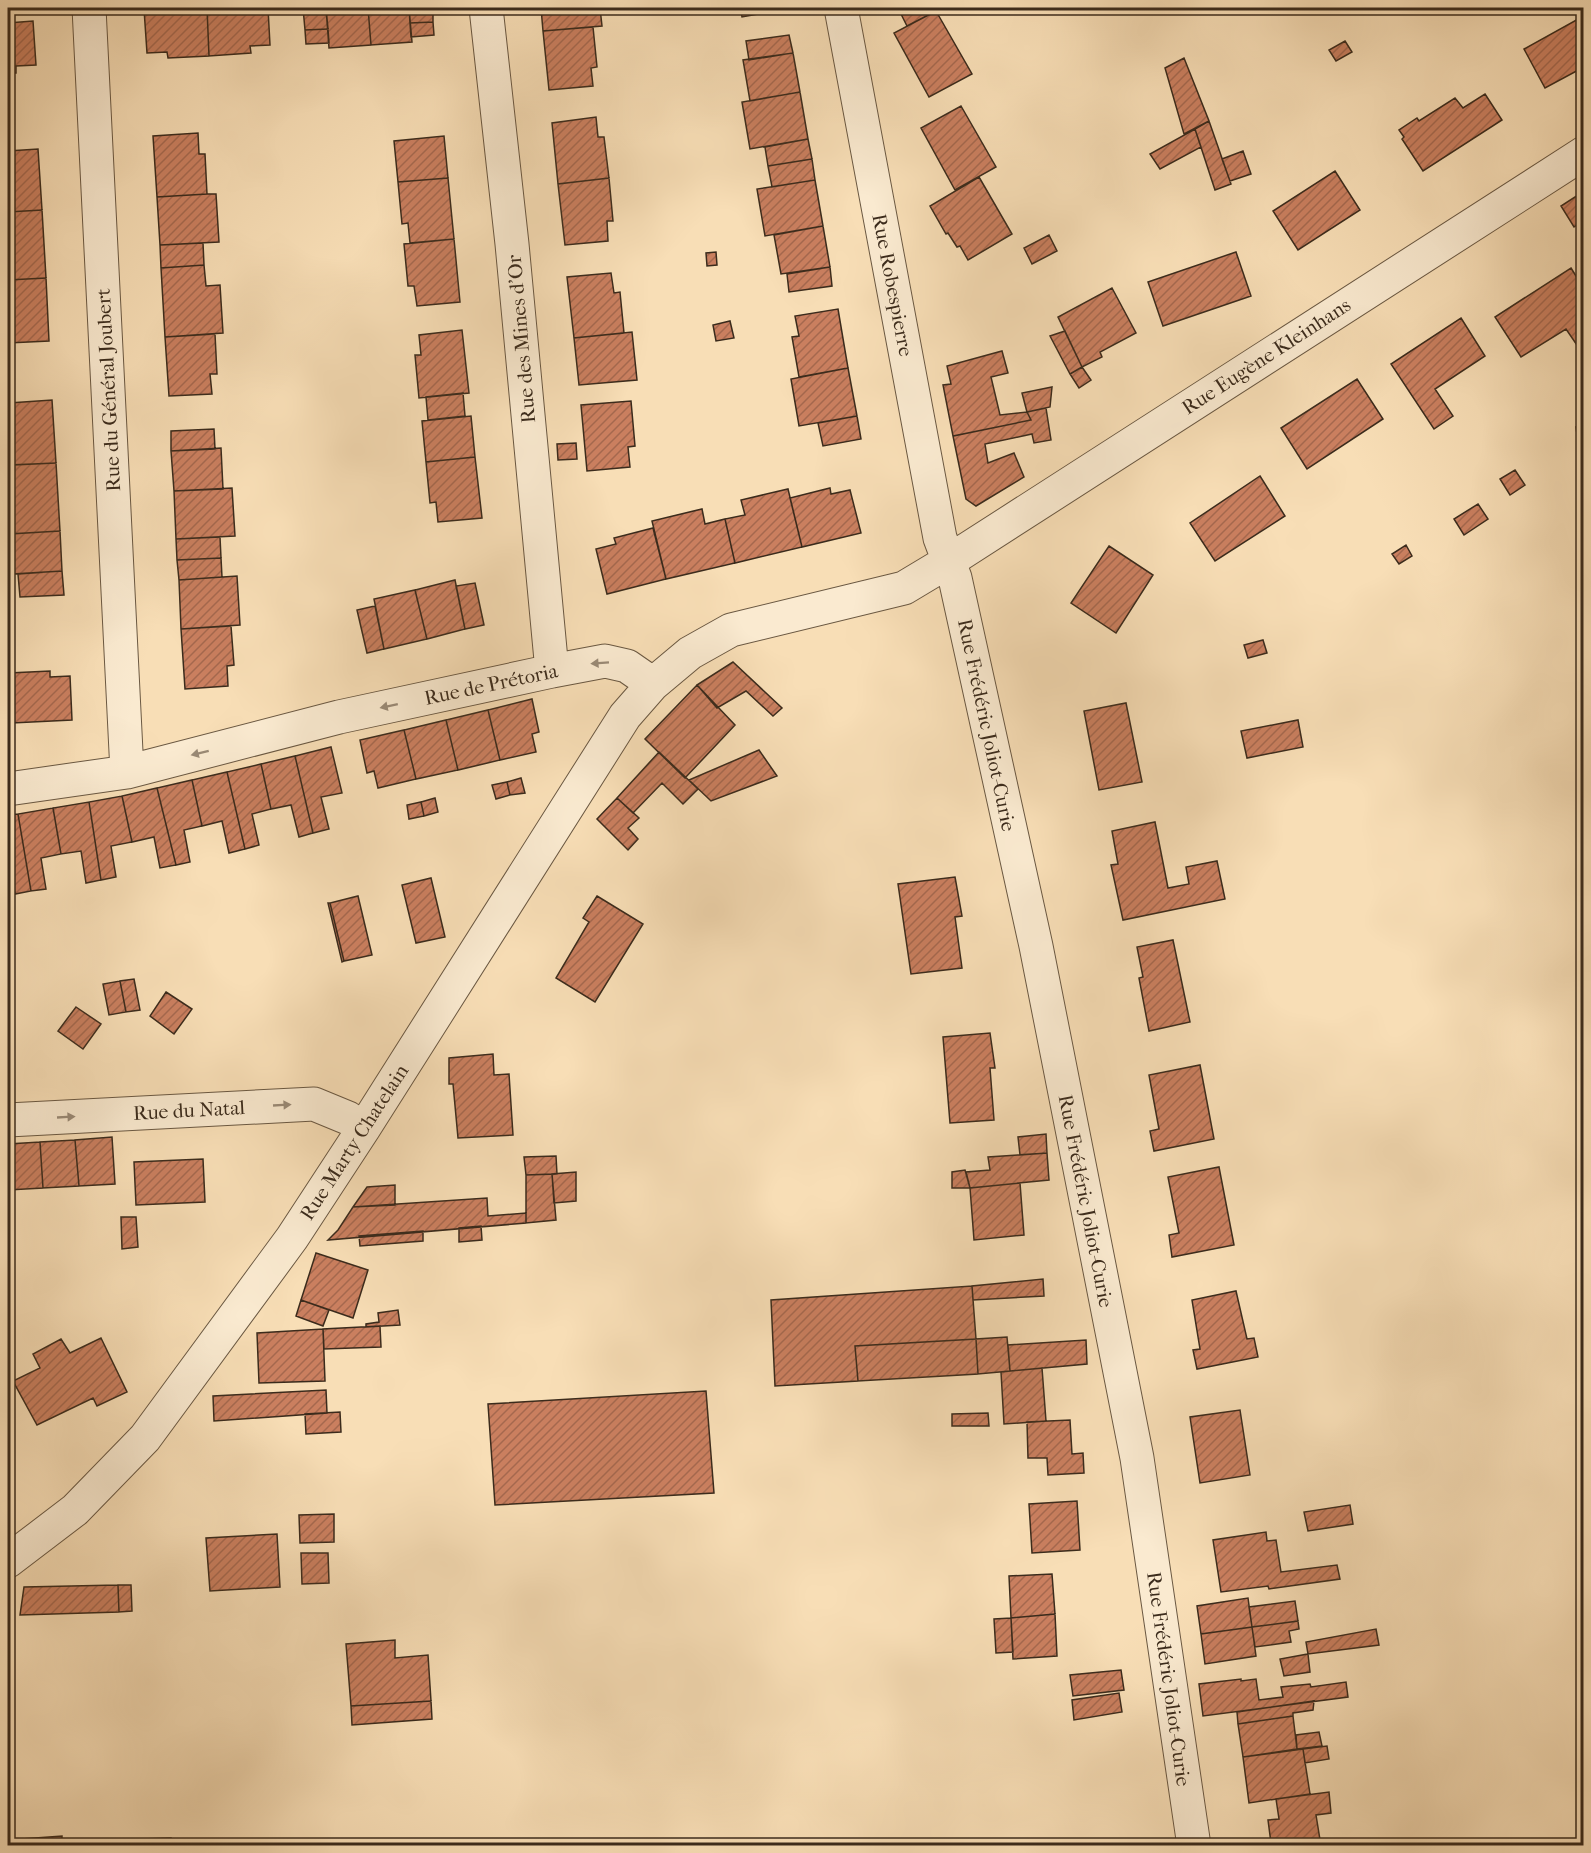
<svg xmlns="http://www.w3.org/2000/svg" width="1591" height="1853" viewBox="0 0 1591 1853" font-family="'IM FELL French Canon',serif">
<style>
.building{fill:url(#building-hatch);stroke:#3b2b1c;stroke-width:1.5}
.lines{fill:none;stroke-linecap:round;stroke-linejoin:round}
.minor-casing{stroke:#6a5842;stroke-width:35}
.minor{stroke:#faead0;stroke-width:33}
.oneway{fill:#9a8a76}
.labels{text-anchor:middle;stroke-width:4.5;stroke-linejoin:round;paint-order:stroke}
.street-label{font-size:20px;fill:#3b2b1c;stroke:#faead0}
</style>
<defs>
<pattern id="building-hatch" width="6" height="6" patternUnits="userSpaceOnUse" patternTransform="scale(1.5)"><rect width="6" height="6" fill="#ca7f5f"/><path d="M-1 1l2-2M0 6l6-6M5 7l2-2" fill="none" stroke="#a5684e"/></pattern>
</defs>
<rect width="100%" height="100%" fill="#f8deb6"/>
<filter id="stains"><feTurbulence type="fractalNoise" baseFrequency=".00333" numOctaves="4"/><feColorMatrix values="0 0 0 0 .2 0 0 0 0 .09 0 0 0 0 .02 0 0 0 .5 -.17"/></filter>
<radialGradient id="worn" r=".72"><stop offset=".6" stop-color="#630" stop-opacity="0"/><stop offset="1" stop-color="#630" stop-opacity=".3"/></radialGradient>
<path class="building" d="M175,8H207L209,56L168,58L167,52L147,53L144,9Z
M207,8H268L270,45L250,46L251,53L209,56Z
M303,8H326L328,29L305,30Z
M326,8H368L371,45L329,48Z
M368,8H409L412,42L371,45Z
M409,8H433V22L410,23Z
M541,8H600L602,26L543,31Z
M740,8H785V9L742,17Z
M898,8H942L907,26Z
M936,11L972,74L929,97L894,33Z
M1580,18L1584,24V67L1545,88L1524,49Z
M33,21L36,65L16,66V73H8V23Z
M433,22L434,35L411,37L410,23Z
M593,27L597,67L591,68L593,86L549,90L543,31Z
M328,29L329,43L306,44L305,30Z
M789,35L793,53L749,60L746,41Z
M1345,41L1352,52L1336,61L1329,50Z
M793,53L800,92L750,101L743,60Z
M1184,58L1209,121L1184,134L1165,68Z
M800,92L808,139L750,149L742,102Z
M1485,94L1502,120L1423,171L1402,139L1404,137L1399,130L1417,118L1419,121L1455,98L1463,108Z
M961,106L996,167L955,190L921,128Z
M596,117L598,137H604L609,178L558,184L552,123Z
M1209,121L1231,184L1215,190L1195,129Z
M1195,129L1201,147L1160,169L1150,154Z
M198,133L199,154H205L207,194L157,197L153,136Z
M444,136L448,178L398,182L394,141Z
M808,139L812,159L768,166L765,147Z
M38,149L42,210L8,212V151Z
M1243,151L1251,174L1230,181L1222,159Z
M812,159L815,180L772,187L768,166Z
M1335,171L1360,210L1298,250L1273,211Z
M979,177L1012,234L968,260L960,246L957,247L948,233L946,234L930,206Z
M448,178L454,239L410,243L408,223L402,224L398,182Z
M609,178L613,221H607L608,241L565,245L558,184Z
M815,180L823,226L765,236L757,189Z
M207,194H216L219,242L160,245L157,197Z
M1578,195L1584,203V220L1574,227L1561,206Z
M42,210L46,278L8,280V212Z
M823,226L830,267L781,274L774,235Z
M1049,235L1057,251L1032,264L1024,248Z
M454,239L460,302L417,306L414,286H408L404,244Z
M203,243L204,265L161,268L160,245Z
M716,252L717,265L707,266L706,253Z
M1236,252L1251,296L1163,326L1148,282Z
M204,265L206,286L220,285L223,333L165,337L161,268Z
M830,267L832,286L789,292L787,274Z
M1571,268L1584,289V349L1581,351L1566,329L1521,357L1495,317Z
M611,273L614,293L620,292L624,333L574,338L567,277Z
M46,278L49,341L8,343V280Z
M1112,288L1136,333L1100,352L1102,357L1082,367L1058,317Z
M838,309L848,368L799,377L792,337L799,336L795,316Z
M1461,318L1485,356L1435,389L1453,416L1434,429L1391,364Z
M730,321L734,338L716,341L713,325Z
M462,330L469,393L419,398L415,355H421L419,335Z
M1065,331L1082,367L1070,374L1050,336Z
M632,332L637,380L579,385L574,338Z
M215,334L217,374H210L212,394L169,396L165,337Z
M1002,351L1008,373L991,377L1000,415L1027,412L1031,420L953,436L943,385L951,384L947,366Z
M1082,367L1091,380L1079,388L1070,374Z
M848,368L857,416L799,426L791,379Z
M1357,379L1383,419L1307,469L1281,428Z
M1052,387L1050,407L1027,412L1022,393Z
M463,393L465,416L428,420L426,397Z
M52,400L56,463L8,465L9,403Z
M631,401L635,446L628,447L630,467L587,471L581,405Z
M1046,408L1051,440L1034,443L1032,434L985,444L988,463L1014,453L1024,477L976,506L966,499L953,436L1031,420L1027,412Z
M471,416L475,457L426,462L422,421Z
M857,416L861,439L823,446L818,423Z
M1584,426V441L1578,442L1576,427Z
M214,429L215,449L171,451V431Z
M576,443L577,459L558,460L557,444Z
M221,448L223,489L174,491L171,451Z
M475,457L482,518L438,522L436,502L430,503L426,462Z
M56,463L60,531L8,534V486L14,485L13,465Z
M1515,470L1525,485L1510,495L1500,479Z
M1260,476L1285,516L1215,561L1190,523Z
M232,488L235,536L176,539L174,491Z
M830,488L831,494L850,490L861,533L802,547L790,498Z
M788,489L802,547L735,563L725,519L745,515L741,500Z
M1478,504L1488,519L1464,535L1454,519Z
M702,509L705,524L725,519L735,563L666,579L652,521Z
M653,528L666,579L607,594L596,549L616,544L614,538Z
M60,531L62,571L12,574L10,534Z
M220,537L221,558L177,560L176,539Z
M1406,545L1412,556L1399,564L1392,554Z
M1109,546L1153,575L1116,633L1071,603Z
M221,558L222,577L179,580L177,560Z
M62,571L64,595L20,597L18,574Z
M237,576L240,625L181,629L179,580Z
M455,580L465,629L427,639L415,590Z
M475,583L484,625L465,629L456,586Z
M415,590L427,639L384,649L374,599Z
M375,606L384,649L367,653L357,610Z
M231,626L234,665L227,666L228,686L185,689L181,629Z
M1263,640L1267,653L1248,658L1244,645Z
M733,662L782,708L773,716L746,691L717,708L697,685Z
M50,671V677L70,676L72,720L12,723L9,673Z
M8,673H9L12,723H8Z
M697,685L735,725L685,778L645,739Z
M532,699L539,732L532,734L536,752L500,760L488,710Z
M1126,703L1142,782L1099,790L1084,711Z
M488,710L500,760L458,770L446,720Z
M446,720L458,770L416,779L404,730Z
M1298,720L1303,747L1247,758L1241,731Z
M404,730L416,779L378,788L374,771L367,773L360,740Z
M331,747L342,793L321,797L329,829L313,833L295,756Z
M759,750L777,776L711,801L689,780Z
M659,752L698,789L683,804L662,783L633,813L617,798Z
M295,756L313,833L299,837L291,805L271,809L261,764Z
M261,764L271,809L252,814L259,845L245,849L227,772Z
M227,772L245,849L229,853L222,821L202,826L192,780Z
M521,778L525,793L510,795L507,782Z
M192,780L202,826L184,830L190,862L176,865L157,788Z
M507,782L510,795L496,799L492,785Z
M157,788L176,865L160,868L154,837L132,842L122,796Z
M122,796L132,842L111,846L116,877L101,880L89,802Z
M435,798L438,812L424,816L421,802Z
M617,798L639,818L628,828L638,839L628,850L597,819Z
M89,802L101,880L86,883L81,851L61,854L53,808Z
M421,802L424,816L409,819L407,805Z
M53,808L61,854L41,858L46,889L31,891L18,814Z
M18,814L31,891L15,894L10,862L8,863V815Z
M1155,822L1168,888L1189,884L1186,867L1217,861L1225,899L1123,920L1111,865L1118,864L1112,831Z
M955,877L962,916L955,917L962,968L911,974L898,884Z
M431,878L445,937L416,943L402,885Z
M358,896L372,955L344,961L330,903Z
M597,896L643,924L595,1002L556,978L589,922L583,918Z
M328,903H330L344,961L342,962Z
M1173,940L1190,1022L1149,1031L1139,978L1143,977L1137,947Z
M134,979L140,1010L126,1012L120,981Z
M120,981L126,1012L109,1015L103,984Z
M166,992L192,1009L174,1034L150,1016Z
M76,1007L101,1024L83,1049L58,1031Z
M990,1033L995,1068H990L994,1120L950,1123L943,1037Z
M493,1054L494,1075L509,1074L513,1135L458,1138L453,1084H449V1058Z
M1200,1065L1214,1139L1154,1151L1150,1131L1159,1129L1149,1075Z
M1046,1134L1047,1153L1020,1155L1018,1137Z
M112,1137L115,1184L79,1186L75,1140Z
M75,1140L79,1186L43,1188L40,1142Z
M40,1142L43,1188L8,1190V1144Z
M1047,1153L1049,1180L970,1188L966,1172L990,1170L988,1157Z
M556,1156L557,1174L526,1175L524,1157Z
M203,1159L205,1202L136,1205L134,1162Z
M1219,1167L1234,1245L1172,1257L1169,1235L1179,1233L1168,1177Z
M965,1170L970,1188H952V1172Z
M576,1172V1201L554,1203L552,1174Z
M552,1174L556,1220L526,1223V1175Z
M1020,1183L1024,1235L974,1240L970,1188Z
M395,1185V1205L353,1207L367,1187Z
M487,1198L488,1216L526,1213V1223L328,1240L338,1230L353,1207Z
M121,1217H136L138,1247L122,1249Z
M481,1226L482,1240L459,1242V1228Z
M423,1231V1241L360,1246L359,1236Z
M316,1253L368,1270L353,1318L301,1300Z
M1043,1279L1044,1296L973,1300L972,1286Z
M972,1286L976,1339L855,1346L858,1381L775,1386L771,1300Z
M1236,1291L1247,1339L1254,1338L1258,1357L1197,1369L1193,1350L1200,1349L1192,1300Z
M301,1300L329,1310L323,1326L296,1316Z
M398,1310L400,1325L366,1327V1324L379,1322L378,1313Z
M380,1326L381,1347L324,1349L323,1329Z
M323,1329L325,1381L259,1383L257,1333Z
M1007,1337L1010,1371L978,1374L976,1339Z
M101,1338L127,1392L97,1406L93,1398L37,1425L13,1381L40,1368L33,1354L61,1339L70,1353Z
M976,1339L978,1374L858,1381L855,1346Z
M1086,1340L1087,1364L1010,1371L1008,1345Z
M1042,1368L1046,1421L1004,1424L1001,1372Z
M326,1390L327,1413L214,1421L213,1396Z
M706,1391L714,1493L495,1505L488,1404Z
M1240,1410L1250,1475L1200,1483L1190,1417Z
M340,1412L341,1432L306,1434L305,1414Z
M988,1413L989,1426H952V1414Z
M1070,1420L1072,1454L1083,1453L1084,1473L1048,1475L1047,1458H1028L1027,1422Z
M1077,1501L1080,1550L1032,1553L1029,1504Z
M1350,1505L1353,1524L1308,1531L1304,1512Z
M334,1514V1542L300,1543L299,1515Z
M1266,1532L1267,1541L1276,1540L1281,1572L1337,1565L1340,1579L1269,1589L1268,1586L1221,1592L1213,1540Z
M277,1534L280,1587L210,1591L206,1538Z
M301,1553H328L329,1583L302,1584Z
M1052,1574L1055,1614L1011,1618L1009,1576Z
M118,1585L119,1612L20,1615L24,1587Z
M118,1585H131L132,1611L119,1612Z
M1248,1598L1252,1627L1201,1634L1197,1606Z
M1295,1601L1298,1621L1252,1627L1249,1607Z
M1055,1614L1057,1656L1013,1659L1011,1618Z
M1011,1618L1013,1652L996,1653L994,1619Z
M1298,1621L1299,1629L1289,1631L1291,1642L1255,1647L1252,1627Z
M1252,1627L1256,1656L1205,1664L1201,1634Z
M1376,1629L1379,1645L1308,1654L1306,1642Z
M395,1640V1658L428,1655L431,1701L351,1706L346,1644Z
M1308,1654L1310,1672L1284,1676L1280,1659Z
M1121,1670L1124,1690L1073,1696L1070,1675Z
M1241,1679V1681L1256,1679L1259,1700L1283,1697L1281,1687L1310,1684L1311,1687L1346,1682L1348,1697L1203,1716L1199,1684Z
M1119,1693L1122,1712L1074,1720L1072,1700Z
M431,1701L432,1719L352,1725L351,1706Z
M1314,1701L1313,1710L1293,1713V1716L1238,1724L1237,1712Z
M1293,1716L1297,1749L1243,1757L1238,1724Z
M1319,1732L1322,1746L1297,1749L1296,1735Z
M1327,1746L1329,1759L1305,1763L1303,1749Z
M1303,1749L1310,1794L1249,1803L1243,1757Z
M1329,1792L1331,1813L1316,1815L1321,1846H1275V1842L1271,1843L1268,1820L1279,1819L1276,1799Z
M62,1836V1846H8V1840Z
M171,1838V1846H140V1839Z"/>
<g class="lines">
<g class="minor-casing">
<path id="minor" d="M89,8L127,772
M486,8L512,244L552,671
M841,8L940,538L955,578L1036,946L1137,1458L1194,1846
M8,789L127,772L339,717L552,671L605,661L627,666L653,684
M8,1120L314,1104L348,1118L364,1128
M8,1561L75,1510L145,1438L292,1238L364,1128L625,716L653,684L690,653L731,630L904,588L949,561L1584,153"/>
</g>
<use href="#minor" class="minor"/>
</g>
<defs><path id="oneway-solid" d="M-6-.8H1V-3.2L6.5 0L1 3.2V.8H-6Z" transform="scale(1.5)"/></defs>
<g class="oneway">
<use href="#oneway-solid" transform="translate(600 663) rotate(176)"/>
<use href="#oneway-solid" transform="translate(389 706) rotate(168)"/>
<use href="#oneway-solid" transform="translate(200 753) rotate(166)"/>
<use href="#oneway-solid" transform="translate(282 1105) rotate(-3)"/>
<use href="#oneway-solid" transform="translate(66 1117) rotate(-3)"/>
</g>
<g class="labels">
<g class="street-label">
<text transform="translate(893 285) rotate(79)" y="7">Rue Robespierre</text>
<text transform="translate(521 339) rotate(-95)" y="7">Rue des Mines d'Or</text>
<text transform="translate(1266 356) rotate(-33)" y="7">Rue Eugène Kleinhans</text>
<text transform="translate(108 390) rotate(-93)" y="7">Rue du Général Joubert</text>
<text transform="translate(491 684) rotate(-12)" y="7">Rue de Prétoria</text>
<text transform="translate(987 725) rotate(78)" y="7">Rue Frédéric Joliot-Curie</text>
<text transform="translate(189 1110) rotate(-3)" y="7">Rue du Natal</text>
<text transform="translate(354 1142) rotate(-57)" y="7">Rue Marty Chatelain</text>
<text transform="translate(1086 1201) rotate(79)" y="7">Rue Frédéric Joliot-Curie</text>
<text transform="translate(1169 1679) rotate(82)" y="7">Rue Frédéric Joliot-Curie</text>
</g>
</g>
<rect width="1591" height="1853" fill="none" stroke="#f8deb6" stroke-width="30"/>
<rect x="9" y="9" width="1573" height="1835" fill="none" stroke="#3b2b1c" stroke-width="3"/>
<rect x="15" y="15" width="1561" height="1823" fill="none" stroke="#3b2b1c" stroke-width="1.5"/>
<rect width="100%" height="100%" filter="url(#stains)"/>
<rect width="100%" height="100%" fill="url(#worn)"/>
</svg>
